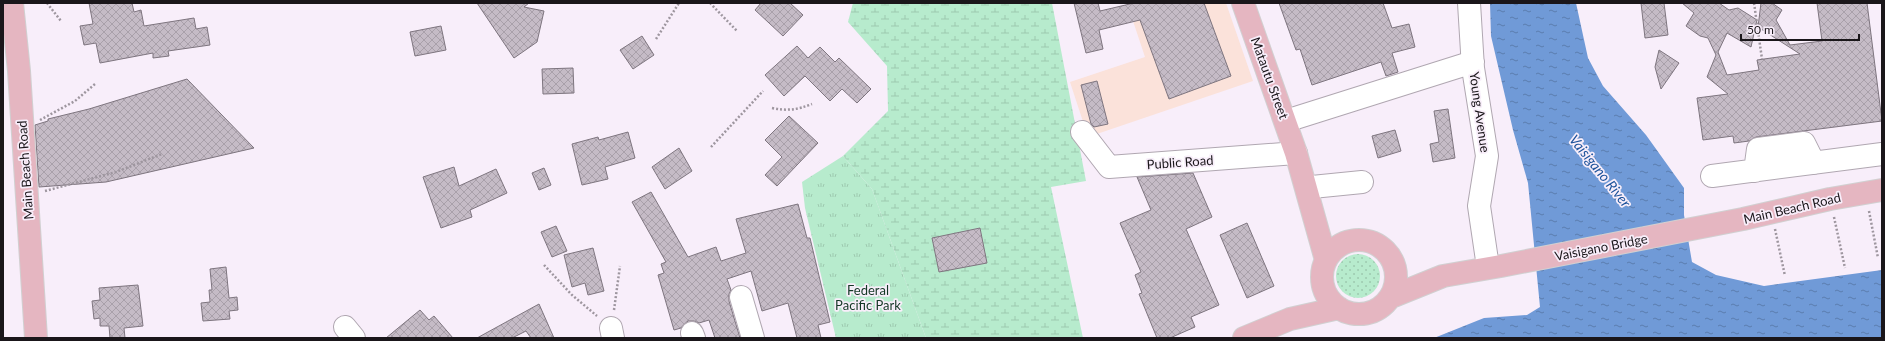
<svg xmlns="http://www.w3.org/2000/svg" width="1885" height="341" viewBox="0 0 1885 341" font-family="Lato,sans-serif">
<style>
.commercial{fill:#fbe2da}
.grass{fill:url(#grass-tufts)}
.wetland{fill:url(#wetland-marsh)}
.garden{fill:url(#garden-dots)}
.water{fill:url(#water-ripples)}
.building{fill:url(#building-cross-hatch);stroke:#7e757f}
.lines{fill:none;stroke-linecap:round;stroke-linejoin:round}
.minor-casing{stroke:#b0a7b1;stroke-width:24}
.major-casing{stroke:#d1d0d1;stroke-width:24}
.path{stroke:#9e969f;stroke-width:2.5;stroke-dasharray:2 2;stroke-linecap:butt}
.minor{stroke:#fff;stroke-width:22}
.major{stroke:#e5b6c1;stroke-width:22}
.labels{text-anchor:middle;stroke-width:3.5;stroke-linejoin:round;paint-order:stroke}
.street-label{font-size:13px;fill:#1a161a;stroke:#f8eefa}
.park-label{font-size:13px;fill:#143826;stroke:#f8eefa}
.water-label{font-size:14px;font-style:italic;fill:#1c529b;stroke:#f8eefa}
</style>
<defs>
<pattern id="grass-tufts" width="24" height="20" patternUnits="userSpaceOnUse"><rect width="24" height="20" fill="#b7ebcd"/><path d="M3 7l-1-3M5 7V3M7 7l1-3M15 17l-1-3M17 17v-4M19 17l1-3" fill="none" stroke="#9dc9af"/></pattern>
<pattern id="wetland-marsh" width="20" height="14" patternUnits="userSpaceOnUse"><rect width="20" height="14" fill="#b7ebcd"/><path d="M1 5h8M5 5V1M11 12h8M15 12V8" fill="none" stroke="#9dc9af"/></pattern>
<pattern id="garden-dots" width="8" height="8" patternUnits="userSpaceOnUse"><rect width="8" height="8" fill="#b7ebcd"/><path d="M2 2h.1M6 6h.1" fill="none" stroke="#9dc9af" stroke-width="1.8" stroke-linecap="round"/></pattern>
<pattern id="water-ripples" width="26" height="14" patternUnits="userSpaceOnUse"><rect width="26" height="14" fill="#709ad7"/><path d="M2 4q2-2 4 0t4 0M15 11q2-2 4 0t4 0" fill="none" stroke="#5b7dae"/></pattern>
<pattern id="building-cross-hatch" width="8" height="8" patternUnits="userSpaceOnUse"><rect width="8" height="8" fill="#c5bbc6"/><path d="M0 0l8 8M0 8l8-8" fill="none" stroke="#a9a0aa"/></pattern>
</defs>
<rect width="100%" height="100%" fill="#f8eefa"/>
<path class="commercial" d="M1127,3H1226L1253,81L1088,137L1070,82L1145,57Z"/>
<path class="grass" d="M843,156L872,189L926,338H836L805,208L802,182Z"/>
<path class="wetland" d="M853,3H1052L1086,181L1051,187L1083,338H926L872,189L843,156L888,111L887,66L848,22Z"/>
<path class="garden" d="M1336 276a22 22 0 1 1 44 0a22 22 0 1 1-44 0Z"/>
<path class="water" d="M1490,3H1576L1588,58L1603,86L1646,135L1684,188V215L1692,262L1716,275L1764,286L1882,270V338H1434L1484,318L1527,315L1540,307L1528,183L1513,130L1491,36Z"/>
<path class="building" d="M89,3H132L134,12L141,10L144,26L194,18L196,29L207,27L210,45L168,51L169,56L153,58V53L100,63L96,43L84,45L80,26L93,24Z
M477,3H529L524,7L544,11L537,42L514,58Z
M761,3H790L803,15L783,36L755,10Z
M1074,3H1098L1100,11L1134,3H1204L1231,76L1169,99L1140,20L1099,30L1103,49L1086,53Z
M1279,3H1383L1392,28L1409,24L1415,47L1392,53L1398,72L1386,76L1381,62L1312,85L1300,49L1296,50Z
M1641,3H1664L1668,35L1645,38Z
M1682,3H1719L1729,10L1738,8L1757,20L1751,47L1727,33L1718,52L1727,75L1759,70L1757,60L1800,54L1758,27L1761,3H1772L1782,10L1776,20L1790,45L1822,41L1817,3H1867L1882,121L1756,137L1749,141L1734,143L1733,136L1703,140L1697,98L1728,94L1707,77L1716,55L1708,38L1700,36L1686,26L1694,13Z
M441,26L446,50L415,56L410,32Z
M642,36L654,55L633,69L620,50Z
M797,46L808,58L820,47L835,62L839,58L871,89L857,103L842,89L830,101L805,76L784,96L765,75Z
M1659,50L1679,63L1661,89L1655,67Z
M573,68L574,93L543,94L542,69Z
M187,79L254,148L106,182L39,187L35,125L48,121V119L89,109Z
M1097,81L1108,124L1094,127L1091,124L1081,85Z
M1448,109L1455,158L1433,162L1430,144L1439,142L1434,111Z
M789,116L818,143L777,186L765,175L782,157L765,140Z
M1395,130L1401,151L1378,158L1372,136Z
M628,132L635,158L605,167L608,179L582,185L572,144L598,137L599,140Z
M679,148L692,171L665,189L652,167Z
M454,167L459,186L496,169L507,193L470,210L472,217L441,228L423,177Z
M544,168L551,185L539,190L532,173Z
M1193,173L1212,217L1186,229L1219,305L1191,317L1195,327L1170,338H1157L1139,294L1142,293L1135,275L1141,272L1120,223L1151,210L1137,177Z
M651,192L688,257L716,247L721,261L746,253L736,219L798,204L807,238H810L830,322L818,325L821,338H797L788,303L762,311L751,271L727,279L731,290L729,294V301L740,338H715L709,320L699,323L694,321H688L681,328L674,330L658,275L664,273L661,264L666,262L632,202Z
M1247,223L1274,286L1247,298L1220,235Z
M556,226L567,251L552,257L541,232Z
M980,228L987,263L939,272L932,238Z
M593,248L604,291L588,295L585,283L572,287L564,255Z
M226,267L229,298L237,297L238,310L229,311L230,319L203,321L201,303L210,302L209,290H212L210,269Z
M138,285L143,326L124,328L125,338H110L109,326H100V318L94,319L92,301L100,300L99,288Z
M539,304L554,338H531L526,331L512,338H477Z
M420,310L429,320L434,316L453,338H386Z"/>
<g class="lines">
<g class="minor-casing">
<path id="minor" d="M1469,3L1473,68L1487,156L1479,206L1488,267
M1286,121L1473,62
M1082,132L1109,167L1296,153
M1755,171L1758,149L1804,143L1814,163
M1712,176L1882,154
M1312,187L1362,182
M741,297L753,338
M345,327L354,338
M611,328L613,338
M692,333L694,338"/>
</g>
<g class="major-casing">
<path id="major" d="M12,3L19,71L36,338
M1243,3L1296,153L1326,260
M1322 277a37 37 0 1 1 74 0a37 37 0 1 1-74 0Z
M1391,297L1443,276L1501,266L1743,219L1830,199L1882,190
M1244,338L1290,319L1339,308"/>
</g>
<path class="path" d="M47,3L61,21
M710,3L737,31
M1754,3L1762,59
M656,39L679,3
M772,108C787,111 797,110 812,104
M40,120L75,101L95,84
M711,147L763,91
M45,191L116,172L162,154
M1869,211L1878,258
M1834,217L1845,268
M1775,229L1785,276
M544,265L572,295L597,316
M614,310L620,266"/>
<use href="#minor" class="minor"/>
<use href="#major" class="major"/>
</g>
<g class="labels">
<g class="street-label">
<text transform="translate(1270 78) rotate(70)" y="5">Matautu Street</text>
<text transform="translate(1480 112) rotate(82)" y="5">Young Avenue</text>
<text transform="translate(1180 162) rotate(-4)" y="5">Public Road</text>
<text transform="translate(25 170) rotate(-94)" y="5">Main Beach Road</text>
<text transform="translate(1792 208) rotate(-13)" y="5">Main Beach Road</text>
<text transform="translate(1601 247) rotate(-11)" y="5">Vaisigano Bridge</text>
</g>
<g class="park-label">
<text x="868" y="295">Federal<tspan x="868" dy="15">Pacific Park</tspan></text>
</g>
<g class="water-label">
<text transform="translate(1600 171) rotate(51)" y="5">Vaisigano River</text>
</g>
</g>
<rect width="1885" height="341" fill="none" stroke="#1a161a" stroke-width="8"/>
<path d="M1741 34v6h118v-6" fill="none" stroke="#1a161a" stroke-width="2"/>
<text x="1747" y="34" font-size="12" fill="#1a161a" stroke="#f8eefa" stroke-width="3" paint-order="stroke">50 m</text>
</svg>
